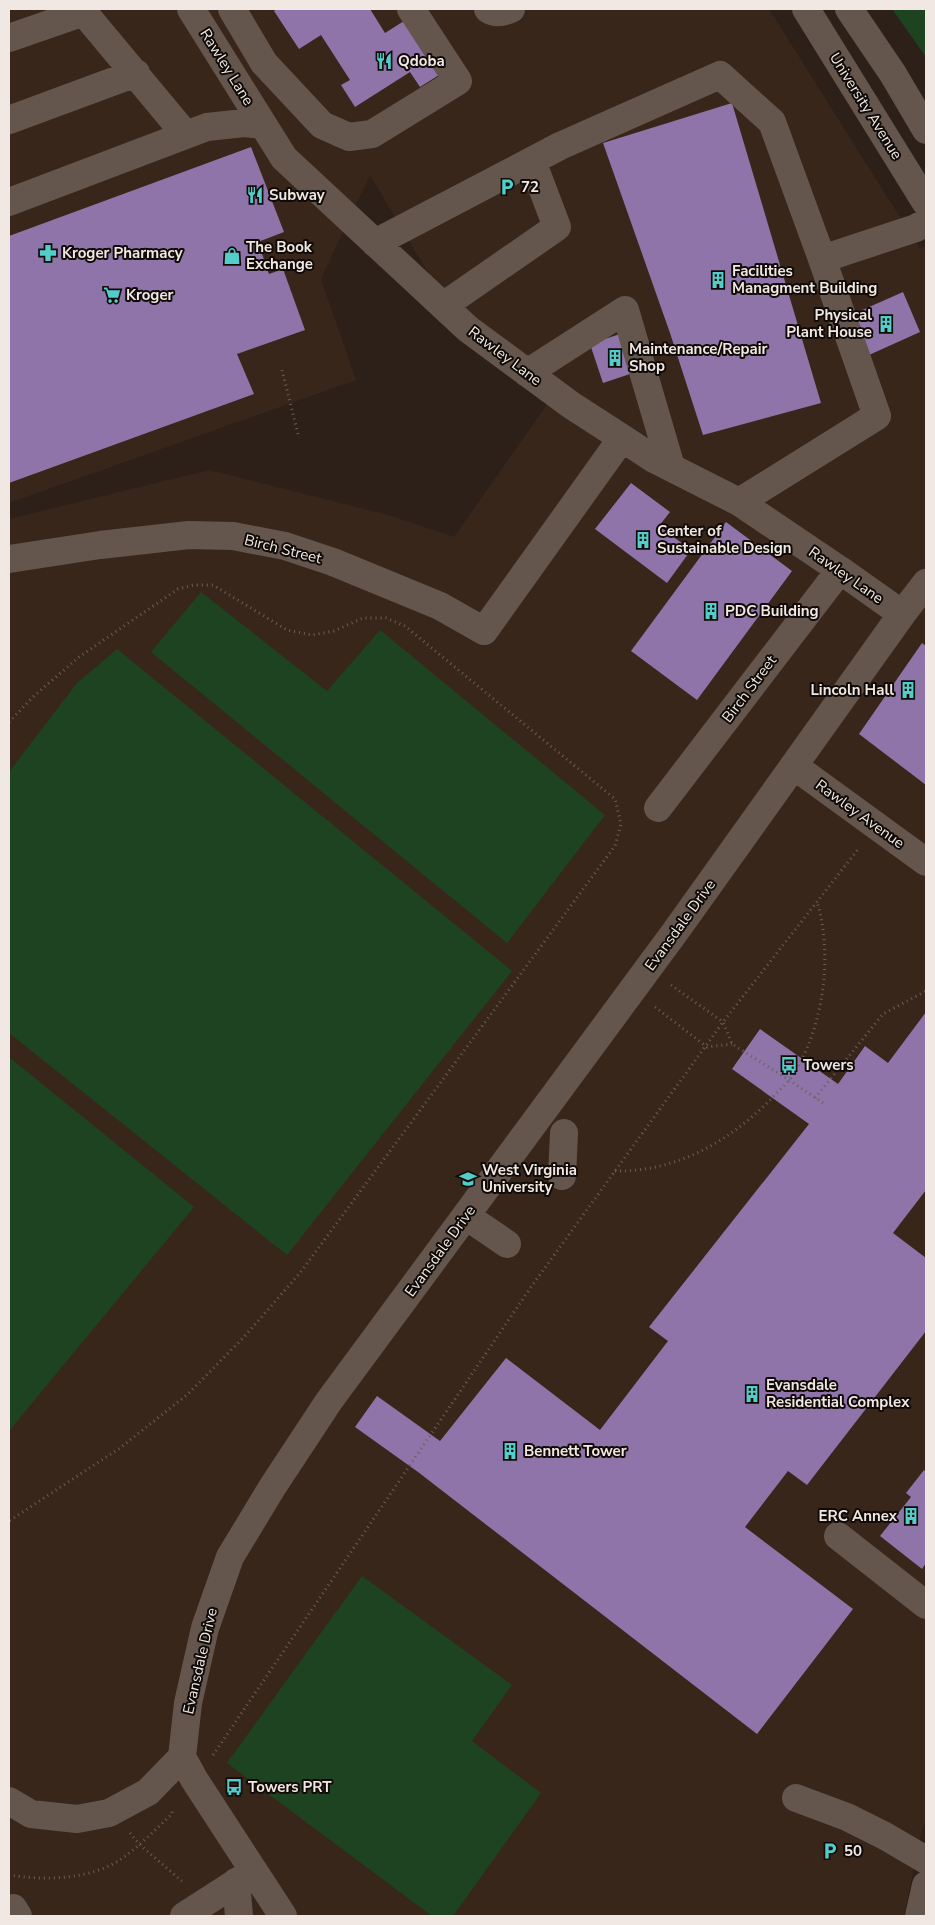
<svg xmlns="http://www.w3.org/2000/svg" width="935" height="1925" viewBox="0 0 935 1925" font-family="'Nunito Sans',sans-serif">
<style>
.built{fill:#39261b}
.green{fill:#1e4320}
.building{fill:#8f74a9}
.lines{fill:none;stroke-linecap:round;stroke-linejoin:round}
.path{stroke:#6a5f58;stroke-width:3;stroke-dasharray:1 4;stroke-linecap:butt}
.minor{stroke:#65564d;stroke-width:28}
.labels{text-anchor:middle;stroke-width:4;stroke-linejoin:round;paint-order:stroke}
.poi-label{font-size:15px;font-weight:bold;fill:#f1e8e3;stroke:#100b08;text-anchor:start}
.street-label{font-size:15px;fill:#f1e8e3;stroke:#100b08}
</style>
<rect width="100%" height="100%" fill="#2c2018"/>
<path class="built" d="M15,9H769L920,249L926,246V1821L922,1830L904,1916H9V519L209,470L388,515L454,537L555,393L455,318L370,175L321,279L356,380L9,503V11Z"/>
<path class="green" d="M892,9H926V57Z
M201,592L327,691L380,630L605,815L507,943L151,652Z
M117,649L512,971L287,1255L9,1033V772L77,683Z
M9,1057L194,1207L9,1431Z
M362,1576L512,1685L472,1741L541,1793L453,1916H432L227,1763Z"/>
<path class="building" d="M277,9H370L385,33L404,21L439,75L420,87L410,72L355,107L341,85L350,80L321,35L299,49L274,11Z
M732,103L821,403L703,435L670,333L603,143Z
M251,147L284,232L258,242L269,274L283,269L305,330L237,354L254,394L9,483V236Z
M903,292L920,332L869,355L851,315Z
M626,332L639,371L603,383L590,344Z
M631,483L670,512L659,526L691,550L667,583L595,529Z
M726,522L792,571L697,700L631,651Z
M922,643L926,646V785L859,734Z
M926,1012V1190L893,1233L926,1258V1331L807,1485L788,1471L745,1527L853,1609L757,1734L418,1472L355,1427L377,1396L440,1441L506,1358L600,1430L668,1341L649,1327L809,1124L732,1069L760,1029L838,1084L865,1046L888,1063Z
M924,1470L926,1472V1563L922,1569L880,1536L911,1497L906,1493Z"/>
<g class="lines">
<path class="path" d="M282,370L299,438
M9,722L34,696L79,657L178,589L194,585H213L287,630L312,635L334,631L363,618H386L405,626L615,799L621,824L615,846L300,1273L244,1337L188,1394L120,1448L9,1521
M671,985L723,1022L732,1044L789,1080L823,1103
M655,1007L707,1047L732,1044
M815,1098L883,1014L926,991
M615,1171C674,1172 725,1144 766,1104C779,1091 792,1079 800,1063C825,1015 832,952 817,901
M213,1755L531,1287L723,1022L859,848
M130,1833L139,1844L184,1883
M9,1875C40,1880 79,1880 109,1866C129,1857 155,1830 172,1814V1809"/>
<path class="minor" d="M81,9L185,134
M191,9L284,158L468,329L571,405L622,438L654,459L739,502L840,570L902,614
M232,9L264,63L322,125L349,137L372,134L458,81L411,9
M488,9C495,14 504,12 511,9
M806,9L926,203
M849,9L893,74L926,130
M9,38L84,12
M9,120L136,73
M9,202L207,127L244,123L263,125
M375,243L560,146L720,75L772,122L822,259
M443,306L557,227L532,161
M527,373L625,310L671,467
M739,502L877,416L822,259L916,228L926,222
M9,559L100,545L189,535L233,536L285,546L333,562L440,606L484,631L622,438
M794,766L926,862
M658,808L840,570
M562,1176L564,1133
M466,1216L507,1244
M838,1536L926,1605
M796,1798L847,1817L885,1836L926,1860
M9,1801L31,1814L77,1819L109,1813L148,1792L182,1757
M236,1882L239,1916
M13,1908L18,1916
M184,1916L254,1871
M283,1916L194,1779L182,1757L188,1703L205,1628L230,1557L273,1486L329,1401L675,932L902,614L926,583
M919,1916L926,1885"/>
</g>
<defs>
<g id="restaurant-bare" transform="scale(1.35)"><path d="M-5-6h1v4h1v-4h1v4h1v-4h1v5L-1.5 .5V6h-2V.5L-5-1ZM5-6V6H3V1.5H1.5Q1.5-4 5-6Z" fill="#53cdca" stroke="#100b08" stroke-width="2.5" paint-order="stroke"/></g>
<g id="parking-bare" transform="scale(1.35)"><path d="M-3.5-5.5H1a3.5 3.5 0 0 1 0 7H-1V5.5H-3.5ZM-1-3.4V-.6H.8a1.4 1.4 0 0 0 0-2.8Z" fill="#53cdca" stroke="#100b08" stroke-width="2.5" paint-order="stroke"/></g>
<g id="pharmacy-bare" transform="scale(1.35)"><path d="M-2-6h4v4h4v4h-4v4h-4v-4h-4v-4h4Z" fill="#53cdca" stroke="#100b08" stroke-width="2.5" paint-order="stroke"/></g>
<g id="shop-bare" transform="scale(1.35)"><path d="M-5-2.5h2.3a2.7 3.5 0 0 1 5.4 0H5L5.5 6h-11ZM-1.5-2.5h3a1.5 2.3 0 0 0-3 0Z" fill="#53cdca" stroke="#100b08" stroke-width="2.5" paint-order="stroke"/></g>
<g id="building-bare" transform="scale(1.35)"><path d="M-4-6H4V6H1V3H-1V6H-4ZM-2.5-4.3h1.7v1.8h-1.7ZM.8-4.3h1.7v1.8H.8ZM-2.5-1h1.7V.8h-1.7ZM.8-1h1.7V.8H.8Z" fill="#53cdca" stroke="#100b08" stroke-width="2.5" paint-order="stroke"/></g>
<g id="supermarket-bare" transform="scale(1.35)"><path d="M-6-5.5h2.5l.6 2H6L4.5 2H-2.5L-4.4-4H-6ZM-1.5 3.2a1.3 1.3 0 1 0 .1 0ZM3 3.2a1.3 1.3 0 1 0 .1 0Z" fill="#53cdca" stroke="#100b08" stroke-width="2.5" paint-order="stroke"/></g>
<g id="bus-bare" transform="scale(1.35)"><path d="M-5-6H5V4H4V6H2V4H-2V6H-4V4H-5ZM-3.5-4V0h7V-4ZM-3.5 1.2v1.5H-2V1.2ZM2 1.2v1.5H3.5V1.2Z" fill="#53cdca" stroke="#100b08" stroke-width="2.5" paint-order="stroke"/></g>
<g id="university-bare" transform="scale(1.35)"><path d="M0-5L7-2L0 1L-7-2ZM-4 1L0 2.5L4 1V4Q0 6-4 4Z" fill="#53cdca" stroke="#100b08" stroke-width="2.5" paint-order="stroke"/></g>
</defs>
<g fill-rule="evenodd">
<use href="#restaurant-bare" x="384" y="61"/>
<use href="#parking-bare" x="507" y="187"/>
<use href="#restaurant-bare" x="255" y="195"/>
<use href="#pharmacy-bare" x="48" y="253"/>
<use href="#shop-bare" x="232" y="256"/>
<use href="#building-bare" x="718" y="280"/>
<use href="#supermarket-bare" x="112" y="295"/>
<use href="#building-bare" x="886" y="324"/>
<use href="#building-bare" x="615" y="358"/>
<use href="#building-bare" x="643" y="540"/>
<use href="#building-bare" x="711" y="611"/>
<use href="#building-bare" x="908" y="690"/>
<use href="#bus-bare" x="789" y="1065"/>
<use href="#university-bare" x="468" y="1179"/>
<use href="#building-bare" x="752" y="1394"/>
<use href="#building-bare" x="510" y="1451"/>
<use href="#building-bare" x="911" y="1516"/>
<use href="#bus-bare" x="234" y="1787"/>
<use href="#parking-bare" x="830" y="1851"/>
</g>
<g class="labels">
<g class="poi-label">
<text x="398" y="66">Qdoba</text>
<text x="521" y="192">72</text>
<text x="269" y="200">Subway</text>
<text x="246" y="252">The Book<tspan x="246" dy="17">Exchange</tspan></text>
<text x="62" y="258">Kroger Pharmacy</text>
<text x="732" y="276">Facilities<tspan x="732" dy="17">Managment Building</tspan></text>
<text x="126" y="300">Kroger</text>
<text x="872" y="320" text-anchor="end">Physical<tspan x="872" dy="17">Plant House</tspan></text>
<text x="629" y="354">Maintenance/Repair<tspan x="629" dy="17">Shop</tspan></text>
<text x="657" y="536">Center of<tspan x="657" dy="17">Sustainable Design</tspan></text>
<text x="725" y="616">PDC Building</text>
<text x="894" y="695" text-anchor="end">Lincoln Hall</text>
<text x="803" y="1070">Towers</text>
<text x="482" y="1175">West Virginia<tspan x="482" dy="17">University</tspan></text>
<text x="766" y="1390">Evansdale<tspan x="766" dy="17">Residential Complex</tspan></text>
<text x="524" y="1456">Bennett Tower</text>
<text x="897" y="1521" text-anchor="end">ERC Annex</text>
<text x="248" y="1792">Towers PRT</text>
<text x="844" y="1856">50</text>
</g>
<g class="street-label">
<text transform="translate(227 67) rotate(58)" y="5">Rawley Lane</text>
<text transform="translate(866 106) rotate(58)" y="5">University Avenue</text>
<text transform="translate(505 356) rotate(37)" y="5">Rawley Lane</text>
<text transform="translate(283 549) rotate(14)" y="5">Birch Street</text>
<text transform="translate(846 575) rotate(35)" y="5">Rawley Lane</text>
<text transform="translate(749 689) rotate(-53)" y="5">Birch Street</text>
<text transform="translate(860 814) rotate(36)" y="5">Rawley Avenue</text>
<text transform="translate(680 925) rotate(-54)" y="5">Evansdale Drive</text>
<text transform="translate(440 1251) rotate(-54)" y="5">Evansdale Drive</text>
<text transform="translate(200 1661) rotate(-77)" y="5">Evansdale Drive</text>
</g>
</g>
<rect width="935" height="1925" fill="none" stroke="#f1e8e3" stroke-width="20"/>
</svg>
